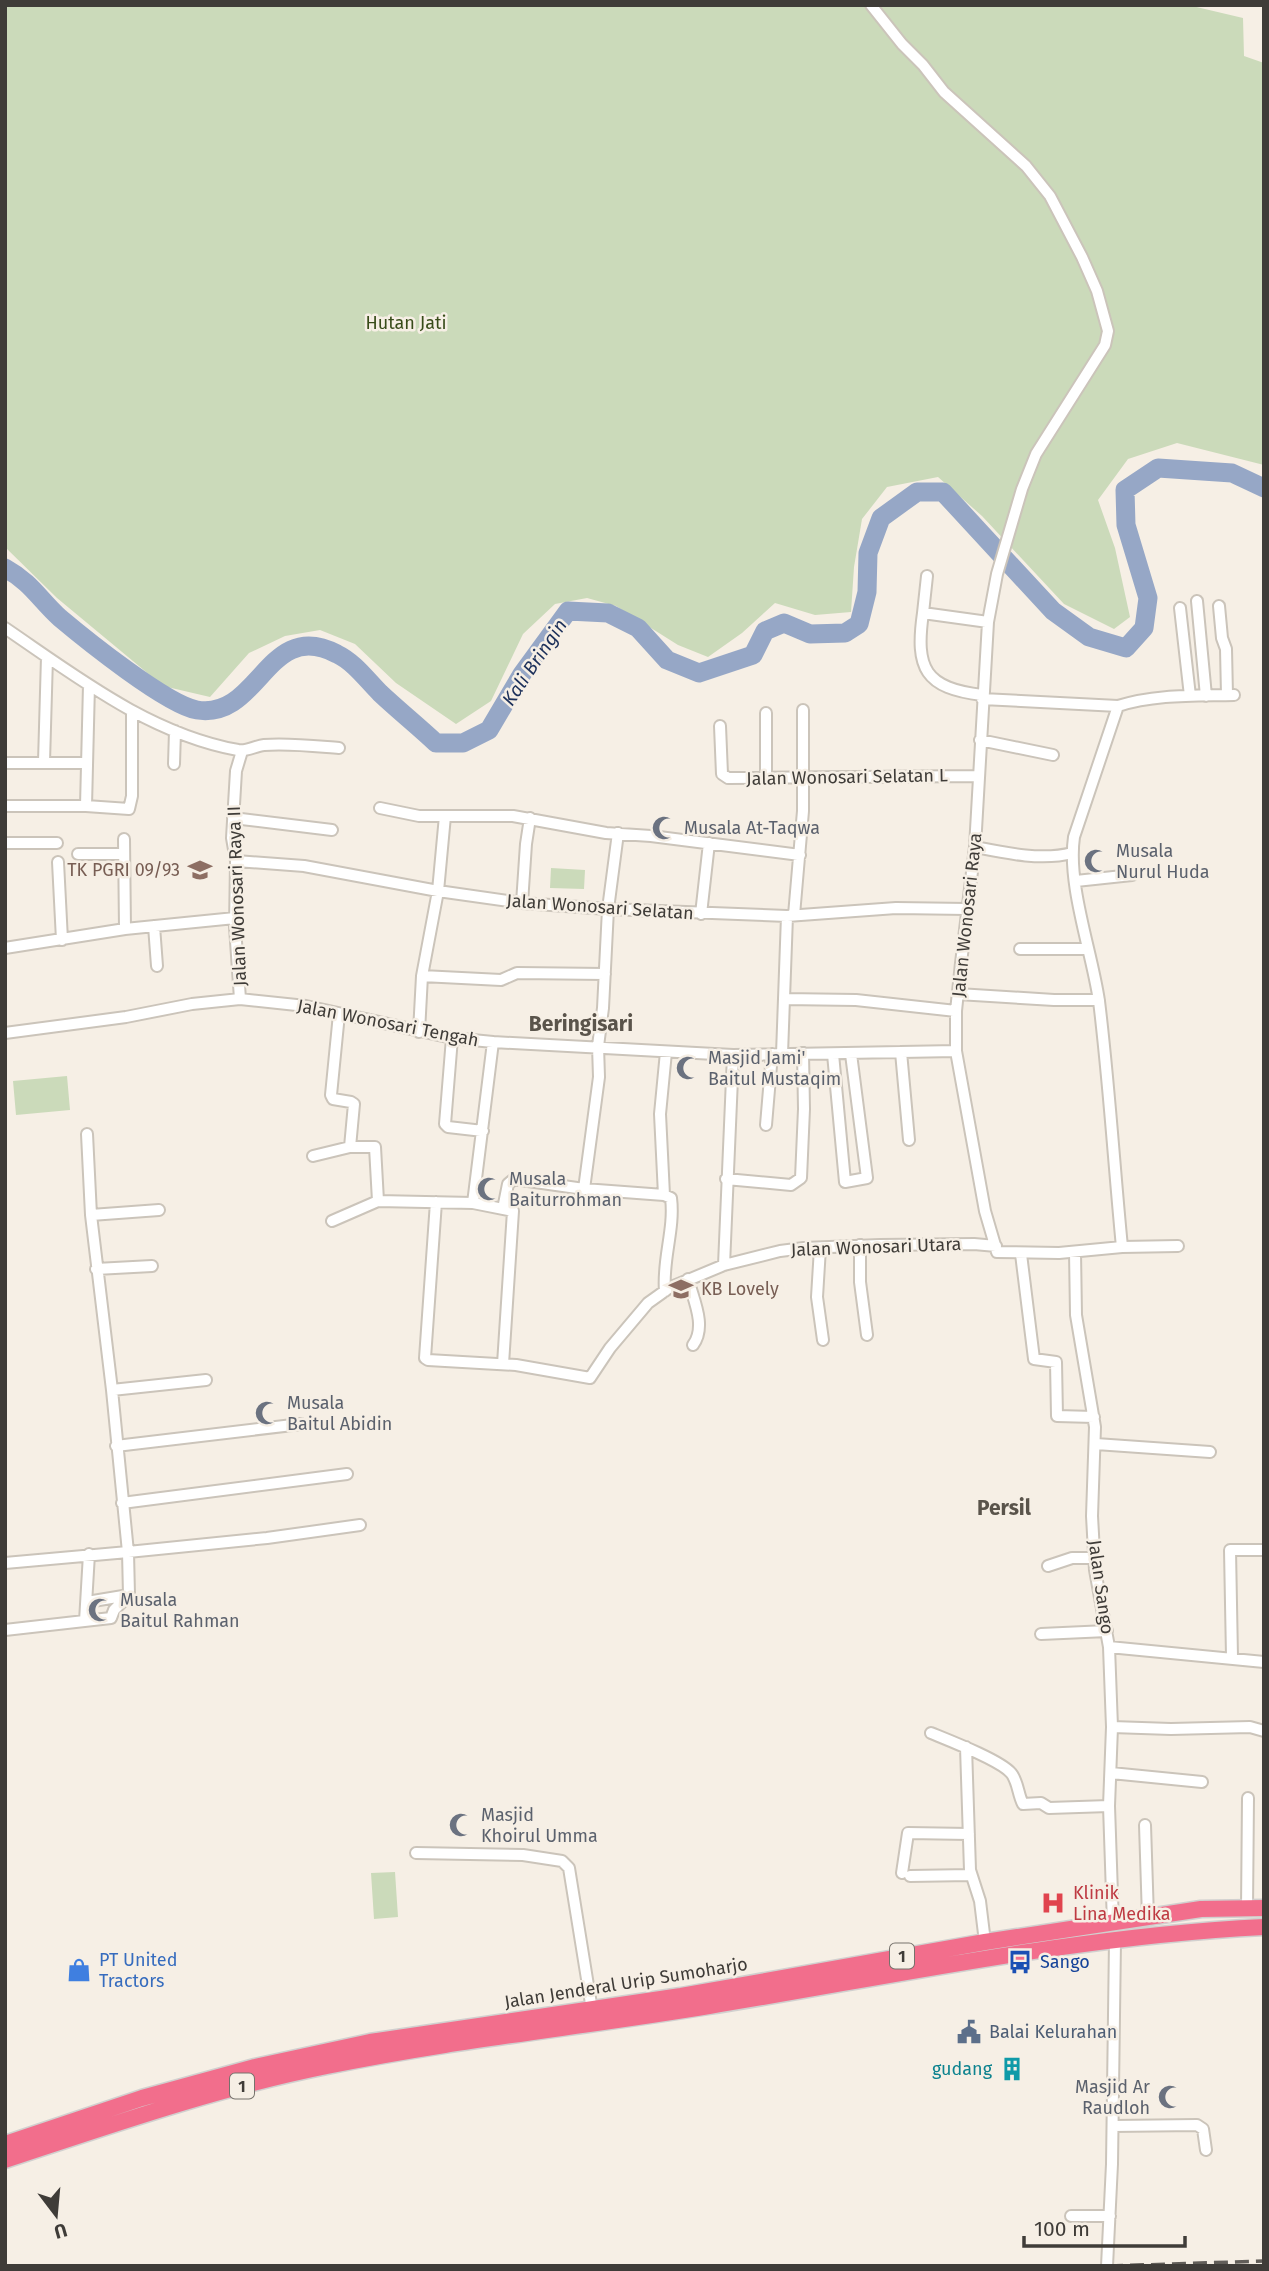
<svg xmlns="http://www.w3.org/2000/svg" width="1269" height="2271" viewBox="0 0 1269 2271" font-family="'Fira Sans',sans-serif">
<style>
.green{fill:#cbdaba}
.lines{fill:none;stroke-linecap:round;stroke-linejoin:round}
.river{stroke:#96a7c6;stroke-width:19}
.minor-casing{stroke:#cbc4ba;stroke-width:14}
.highway-casing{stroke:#d1d0cf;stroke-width:19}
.minor{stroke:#fff;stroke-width:10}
.highway{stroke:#f26e8c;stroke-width:16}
.rail{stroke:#625e59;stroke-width:3.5;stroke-dasharray:14 7;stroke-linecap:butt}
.labels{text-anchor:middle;stroke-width:5;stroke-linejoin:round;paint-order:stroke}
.shield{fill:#f6efe5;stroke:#76726c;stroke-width:2}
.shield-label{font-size:16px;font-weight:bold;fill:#3f3c38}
.park-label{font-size:18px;fill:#384c19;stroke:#f6efe5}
.street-label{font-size:18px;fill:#3f3c38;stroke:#f6efe5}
.worship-label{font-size:18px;fill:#5b616d;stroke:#f6efe5;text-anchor:start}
.education-label{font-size:18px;fill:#785e54;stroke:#f6efe5;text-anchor:end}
.health-label{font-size:18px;fill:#be3a42;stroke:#f6efe5;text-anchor:start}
.shop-label{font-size:18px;fill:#366cbe;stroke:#f6efe5;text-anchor:start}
.transit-label{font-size:18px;fill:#164399;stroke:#f6efe5;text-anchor:start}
.service-label{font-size:18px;fill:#4e5e75;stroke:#f6efe5;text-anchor:start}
.culture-label{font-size:18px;fill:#0d838f;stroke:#f6efe5;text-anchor:end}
.water-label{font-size:19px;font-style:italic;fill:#1c305a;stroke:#f6efe5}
.quarter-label{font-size:21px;font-weight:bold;fill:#5a544b;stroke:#f6efe5}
</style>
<rect width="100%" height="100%" fill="#f6efe5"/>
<path class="green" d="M5,5H1188L1243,18L1244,56L1264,63V465L1177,443L1128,459L1098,500L1115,548L1130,617L1114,629L1064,604L982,516L938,477L887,487L862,519L854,567L851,612L815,615L775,603L742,633L708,657L678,645L616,606L587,598L555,604L523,634L491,701L456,724L396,683L355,644L320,630L285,636L249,653L210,697L163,686L57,598L5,547Z
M551,868L585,870L584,889L550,888Z
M67,1076L70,1110L16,1115L13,1081Z
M395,1872L398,1917L374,1919L371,1873Z"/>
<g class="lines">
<path class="river" d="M5,568C32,583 39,599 60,618C85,639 167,705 197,710C260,720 267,617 337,654C354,662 367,680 380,693C398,710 418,726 436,743H463L489,730L522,674L568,611L608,613L638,628L667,660L699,673L753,655L765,631L784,623L810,634L845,633L859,624L867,592L868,553L881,518L917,492H943L1053,611L1089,637L1126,648L1144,628L1148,598L1126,525L1125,490L1158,468L1232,473L1264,488"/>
<g class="minor-casing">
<path id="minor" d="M871,5L902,44L923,65L944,92L1026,166L1050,196L1082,257L1097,291L1108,331L1105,345L1036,454L1022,489L997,574L988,622L975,847L961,963L956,1011V1051L985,1211L997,1252L1059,1253L1122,1247L1178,1246
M1197,601L1206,696
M1219,606L1222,638L1226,649L1227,695
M1180,608L1190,696
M923,613L927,576
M5,628C77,677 150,734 238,750C246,752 255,746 264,745C288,743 314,746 339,748
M982,695C925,688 915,669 923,613L988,622
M982,699L1118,706
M720,726L722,774L728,778L979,776
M980,740L1053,755
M44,762L47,657
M5,763H87
M174,764L175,731
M766,776V713
M5,806H86L129,809L132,796V712
M86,806L89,685
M380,808L419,816H513L606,833L651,836L800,855
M233,818L332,830
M618,833L608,909L603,1008L598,1046L599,1077L584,1189L664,1195L671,1198C675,1229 662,1260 665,1291
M124,839L125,929
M5,843H57
M975,847C1005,853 1042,861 1072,853
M78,854H124
M236,861L304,866L438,891L522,903L608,909L787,916L896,908L967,909
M58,862L62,940
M1076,881L1132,875
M522,903L526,844L530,818
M701,914L709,843
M794,915L803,811V710
M154,926L157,966
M5,948L125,929L235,918
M1020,949H1088
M422,976L501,980L517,973L605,974
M958,994L1054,1000H1099
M240,999L235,927L236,861L232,838L236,771L242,751
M784,999L856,1000L956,1011
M339,1014L331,1095L333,1099L351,1102L354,1104L350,1147
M419,1032L422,976L438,891L445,816
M5,1033L126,1017L192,1004L240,999L306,1006L452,1038L493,1042L733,1055L956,1051
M452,1038L445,1124L448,1127L483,1131
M901,1052L909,1140
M782,1054L787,916
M833,1054L845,1182L867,1178L851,1054
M766,1125L772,1054
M313,1156L350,1147H375L378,1201
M726,1179L791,1185L801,1178L804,1109L803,1053
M664,1195L660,1114L666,1052
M436,1202L425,1358L428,1360L516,1365L590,1378L610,1348L648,1303L669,1288L724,1265L780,1251L804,1248L880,1245L974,1244L996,1246
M473,1203L493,1042
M503,1209L508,1184L514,1179L584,1189
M91,1215L159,1210
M332,1221L378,1201L473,1203L513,1211L503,1364
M860,1245V1282L867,1335
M1122,1247C1114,1165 1109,1082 1099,1001C1092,952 1067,885 1074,837L1118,706C1155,694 1196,696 1234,695
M820,1248L817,1297L823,1340
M1075,1252L1076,1315L1095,1427L1092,1516L1095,1570L1109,1647L1112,1727L1109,1806L1113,1924
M1021,1254L1034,1359L1056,1362L1057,1416L1094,1417
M724,1265L733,1055
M96,1269L152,1266
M688,1279C693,1299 707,1326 693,1345
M112,1390L206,1380
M1096,1444L1210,1452
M116,1446L301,1424
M122,1503L347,1474
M5,1563L128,1552L112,1390L91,1215L87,1134
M1048,1566L1072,1558H1094
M87,1602L129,1595
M85,1621L89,1554
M5,1630L111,1618L114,1610L129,1595L128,1552L267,1538L360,1525
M1041,1634L1107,1631
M1109,1647L1264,1662
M1232,1657L1230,1550H1264
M1112,1727L1171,1729L1250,1727L1264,1731
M931,1733C948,1740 1000,1760 1011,1773C1018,1781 1018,1795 1023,1804L1041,1803L1049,1808L1109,1806
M966,1747L970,1870L980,1901L985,1942
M1111,1773L1202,1782
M1145,1825L1148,1918
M416,1853L523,1855L562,1861L569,1868L592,2010
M902,1873L908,1833L969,1834
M910,1876L970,1875
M1247,1909L1248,1798
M1113,2126L1197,2125L1203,2129L1206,2150
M1071,2216H1110
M1107,2266L1112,2164L1115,1941"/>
</g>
<g class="highway-casing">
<path id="highway" d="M5,2144L142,2098L255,2067L370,2042L681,1996L985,1942L1201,1909L1264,1908
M5,2160C111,2125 217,2088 327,2066C453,2040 582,2027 709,2006C893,1976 1077,1936 1264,1927"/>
</g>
<use href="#minor" class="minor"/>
<use href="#highway" class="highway"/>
<path class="rail" d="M1109,2266L1264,2261"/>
</g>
<defs>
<g id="mosque-bare" transform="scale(1.89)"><path d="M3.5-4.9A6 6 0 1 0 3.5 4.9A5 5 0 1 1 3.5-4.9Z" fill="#6b7280" stroke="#f6efe5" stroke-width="2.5" paint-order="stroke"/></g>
<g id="school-bare" transform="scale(1.89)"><path d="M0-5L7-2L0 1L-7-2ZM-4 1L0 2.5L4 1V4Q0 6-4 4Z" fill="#8d6e63" stroke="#f6efe5" stroke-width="2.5" paint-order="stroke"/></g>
<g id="hospital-bare" transform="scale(1.89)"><path d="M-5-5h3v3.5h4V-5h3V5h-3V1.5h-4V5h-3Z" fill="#e0444e" stroke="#f6efe5" stroke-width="2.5" paint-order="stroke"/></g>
<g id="bus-bare" transform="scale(1.89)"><path d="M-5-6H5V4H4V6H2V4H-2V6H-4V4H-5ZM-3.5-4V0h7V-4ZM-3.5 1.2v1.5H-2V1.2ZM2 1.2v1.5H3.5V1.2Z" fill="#1a4fb4" stroke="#f6efe5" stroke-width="2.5" paint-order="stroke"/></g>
<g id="shop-bare" transform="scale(1.89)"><path d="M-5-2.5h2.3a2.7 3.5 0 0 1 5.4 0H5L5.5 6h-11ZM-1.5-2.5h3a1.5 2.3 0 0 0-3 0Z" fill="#3f7fe0" stroke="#f6efe5" stroke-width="2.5" paint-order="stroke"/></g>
<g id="civic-bare" transform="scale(1.89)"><path d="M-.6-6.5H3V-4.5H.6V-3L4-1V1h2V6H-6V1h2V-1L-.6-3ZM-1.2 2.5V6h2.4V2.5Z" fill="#5c6f8a" stroke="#f6efe5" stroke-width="2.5" paint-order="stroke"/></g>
<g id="building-bare" transform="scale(1.89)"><path d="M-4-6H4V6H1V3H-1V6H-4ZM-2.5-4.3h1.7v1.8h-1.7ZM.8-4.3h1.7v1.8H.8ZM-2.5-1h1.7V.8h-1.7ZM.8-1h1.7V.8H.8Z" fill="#0f9aa8" stroke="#f6efe5" stroke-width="2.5" paint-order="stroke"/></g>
</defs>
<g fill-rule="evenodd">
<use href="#mosque-bare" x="664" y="828"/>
<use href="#mosque-bare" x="1096" y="861"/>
<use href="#school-bare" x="200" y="870"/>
<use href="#mosque-bare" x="688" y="1068"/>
<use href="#mosque-bare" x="489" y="1189"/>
<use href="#school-bare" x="681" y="1289"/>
<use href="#mosque-bare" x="267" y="1413"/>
<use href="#mosque-bare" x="100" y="1610"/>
<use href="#mosque-bare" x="461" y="1825"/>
<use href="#hospital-bare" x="1053" y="1903"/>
<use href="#bus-bare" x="1020" y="1962"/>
<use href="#shop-bare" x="79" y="1970"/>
<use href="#civic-bare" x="969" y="2032"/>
<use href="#building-bare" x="1012" y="2069"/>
<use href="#mosque-bare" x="1170" y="2097"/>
</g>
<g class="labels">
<g class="shield">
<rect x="890" y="1943.5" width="24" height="25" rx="5"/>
<rect x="230" y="2073.5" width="24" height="25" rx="5"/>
</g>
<g class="shield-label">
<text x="902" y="1962">1</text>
<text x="242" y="2092">1</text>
</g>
<g class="park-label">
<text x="406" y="329">Hutan Jati</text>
</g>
<g class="street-label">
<text transform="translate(847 777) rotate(-1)" y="6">Jalan Wonosari Selatan L</text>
<text transform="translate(237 896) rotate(-92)" y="6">Jalan Wonosari Raya II</text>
<text transform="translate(600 907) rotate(4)" y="6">Jalan Wonosari Selatan</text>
<text transform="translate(967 915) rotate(-84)" y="6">Jalan Wonosari Raya</text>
<text transform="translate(388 1023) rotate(11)" y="6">Jalan Wonosari Tengah</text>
<text transform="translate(876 1247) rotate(-2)" y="6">Jalan Wonosari Utara</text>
<text transform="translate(1101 1587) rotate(82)" y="6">Jalan Sango</text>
<text transform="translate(626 1983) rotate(-9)" y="6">Jalan Jenderal Urip Sumoharjo</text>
</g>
<g class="worship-label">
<text x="684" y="834">Musala At-Taqwa</text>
<text x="1116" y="857">Musala<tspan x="1116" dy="21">Nurul Huda</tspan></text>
<text x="708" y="1064">Masjid Jami'<tspan x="708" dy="21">Baitul Mustaqim</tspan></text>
<text x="509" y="1185">Musala<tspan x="509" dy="21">Baiturrohman</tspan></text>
<text x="287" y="1409">Musala<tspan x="287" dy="21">Baitul Abidin</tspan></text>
<text x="120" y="1606">Musala<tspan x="120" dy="21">Baitul Rahman</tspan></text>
<text x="481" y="1821">Masjid<tspan x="481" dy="21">Khoirul Umma</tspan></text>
<text x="1150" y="2093" text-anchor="end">Masjid Ar<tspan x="1150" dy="21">Raudloh</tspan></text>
</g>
<g class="education-label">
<text x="180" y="876">TK PGRI 09/93</text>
<text x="701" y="1295" text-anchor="start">KB Lovely</text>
</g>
<g class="health-label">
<text x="1073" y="1899">Klinik<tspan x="1073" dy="21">Lina Medika</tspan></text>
</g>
<g class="shop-label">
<text x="99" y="1966">PT United<tspan x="99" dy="21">Tractors</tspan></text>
</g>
<g class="transit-label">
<text x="1040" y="1968">Sango</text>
</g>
<g class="service-label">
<text x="989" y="2038">Balai Kelurahan</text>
</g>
<g class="culture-label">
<text x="992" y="2075">gudang</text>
</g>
<g class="water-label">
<text transform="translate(534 662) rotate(-56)" y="7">Kali Bringin</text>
</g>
<g class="quarter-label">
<text x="581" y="1031">Beringisari</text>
<text x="1004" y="1515">Persil</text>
</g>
</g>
<rect width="1269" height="2271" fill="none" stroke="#3f3c38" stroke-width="14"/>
<g transform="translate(56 2215) rotate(164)" stroke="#f6efe5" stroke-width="5" paint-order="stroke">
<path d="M0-5L12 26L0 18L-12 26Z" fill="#3f3c38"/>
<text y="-10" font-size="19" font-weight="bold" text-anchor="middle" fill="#3f3c38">U</text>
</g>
<path d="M1024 2236v10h161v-10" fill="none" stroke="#3f3c38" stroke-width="3.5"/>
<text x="1034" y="2236" font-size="21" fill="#3f3c38" stroke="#f6efe5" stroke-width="5" paint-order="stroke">100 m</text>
</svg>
